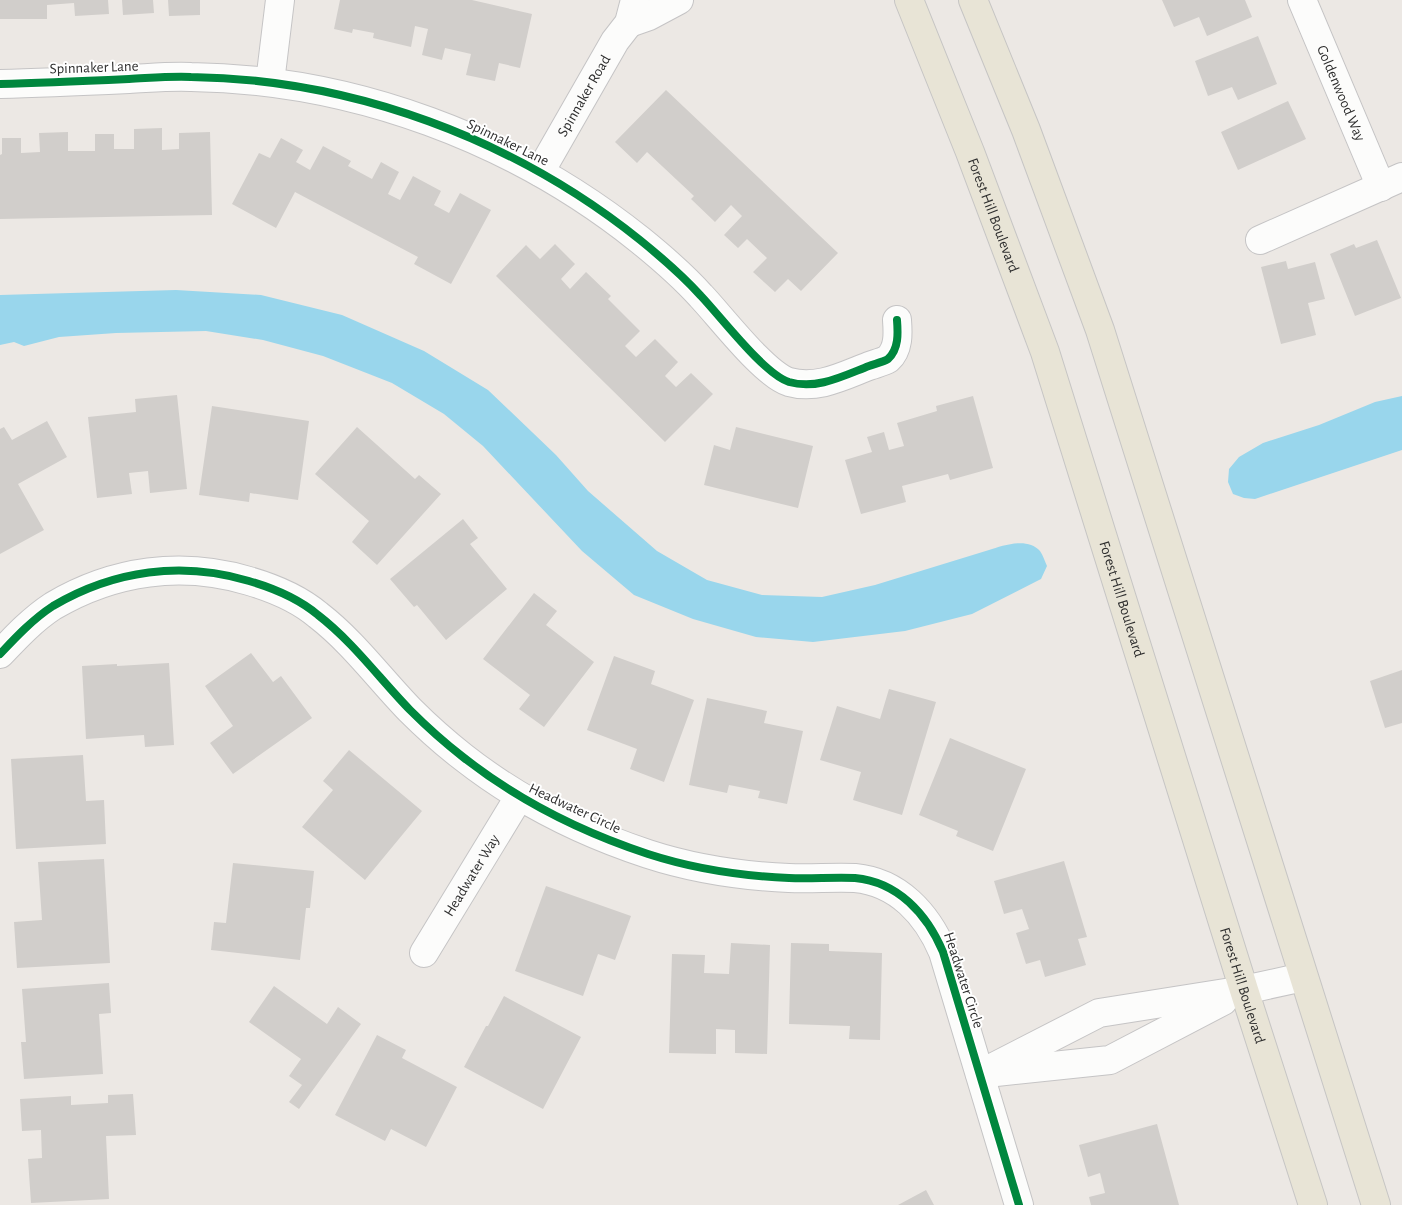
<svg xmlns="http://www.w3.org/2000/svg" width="1402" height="1205" viewBox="0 0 1402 1205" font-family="'Alegreya Sans',sans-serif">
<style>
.water{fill:#99d6ec}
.building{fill:#d1cecb}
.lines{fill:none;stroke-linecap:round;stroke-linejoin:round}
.minor-casing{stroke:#c5c4c5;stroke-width:30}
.major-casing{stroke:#c6c5c4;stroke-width:30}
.minor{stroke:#fcfcfb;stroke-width:28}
.major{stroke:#e8e4d6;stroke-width:28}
.cycleway-casing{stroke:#fff;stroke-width:11}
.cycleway{stroke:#00873e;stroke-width:8}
.labels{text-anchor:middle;stroke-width:4;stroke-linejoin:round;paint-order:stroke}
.street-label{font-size:15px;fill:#2e2e2e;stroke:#fff}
</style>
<rect width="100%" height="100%" fill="#ece8e4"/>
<path class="water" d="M176,290L261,295L342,315L424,351L488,390L556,455L588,491L657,551L707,580L762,595L822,597L875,585L989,550C1004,545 1028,537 1040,551C1043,555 1045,562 1047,566L1041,579L972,614L905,631L813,642L756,637L693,619L634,595L582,551L483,446L444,414L392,383L323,356L263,340L206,331L116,333L59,337L24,346L14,342L0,345V295Z
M1402,396V450L1255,499L1244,498L1233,494L1228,482L1229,469L1239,457L1263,443L1319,425L1375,402Z"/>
<path class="building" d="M0,0H108L109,14L75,16L74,3L47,5V19H0Z
M122,0H153L154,13L123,15Z
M168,0H200V15L169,16Z
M340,0H472L532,14L520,68L499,63L495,81L466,75L471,54L445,48L442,60L422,55L428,29L415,26L411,47L373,38L374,33L353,29L352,33L334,29Z
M1162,0H1245L1252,17L1207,36L1199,17L1174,27Z
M1258,36L1277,84L1238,100L1232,87L1208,96L1195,61Z
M666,90L838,253L801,291L788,279L775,292L753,272L767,258L747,239L738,248L724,235L742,216L731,205L715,222L691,199L694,196L647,152L637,163L615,142Z
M1288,101L1306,139L1238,170L1221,132Z
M162,128V150L179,149V133L210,132L212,215L0,219V155L2,154V138H21V153L40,152L39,133L68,132V151H95V134H114V149H134V129Z
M281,138L303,150L296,162L310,170L323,146L351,161L348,166L372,179L381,162L399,172L388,194L400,200L413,176L441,191L434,205L449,213L460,193L491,210L451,284L414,264L418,257L295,192L276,228L232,204L259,153L270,158Z
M1377,240L1401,298L1355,316L1330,254L1354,244L1356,248Z
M555,244L575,264L561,279L570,289L586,272L611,296L608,299L640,331L625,346L636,357L655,339L678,362L665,376L676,387L691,373L713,394L665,442L496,276L526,245L540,259Z
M1286,261L1288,269L1315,262L1325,299L1308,303L1316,335L1281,344L1261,267Z
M177,395L187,489L150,493L148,471L129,473L132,494L97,498L88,417L136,412L135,399Z
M973,396L993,468L950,480L948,474L902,486L906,502L861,514L845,460L872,452L867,437L884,432L889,450L904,446L897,423L937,411L936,406Z
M212,406L309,421L298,500L250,493L249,502L199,495Z
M47,421L67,457L18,484L44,530L0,554V429L4,427L12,440Z
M357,427L415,479L419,475L441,494L377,565L352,542L369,521L315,474Z
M736,427L813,446L798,508L704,485L714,445L730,450Z
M463,519L478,538L470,544L507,589L446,640L417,605L414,607L390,579Z
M534,593L557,611L546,625L594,662L544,727L519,709L530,695L483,659Z
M251,653L273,682L281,676L312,718L233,774L210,743L233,726L205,686Z
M614,656L655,671L651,684L694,700L664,782L630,769L637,749L587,730Z
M169,663L174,745L145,747L144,735L86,739L82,666L117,664V666Z
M1402,670V723L1385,728L1370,681Z
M889,689L936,702L902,815L853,800L861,772L820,760L837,706L880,719Z
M707,698L767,711L764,723L803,731L787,804L758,798L760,791L729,785L727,793L689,785Z
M950,738L1026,769L993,851L956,836L958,831L919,815Z
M349,750L422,811L365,880L302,827L333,790L323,781Z
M83,755L86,801L104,800L106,844L16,849L11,759Z
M104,859L110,963L17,968L14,922L42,920L38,862Z
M1064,861L1087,937L1078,939L1086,965L1045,977L1040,960L1026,964L1016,933L1029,929L1022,909L1004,914L994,881Z
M233,863L314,871L310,908H306L300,960L211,950L214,922L226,923Z
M546,886L631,916L615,960L598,954L583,996L515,971Z
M731,943L770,945L767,1054L735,1053V1030L716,1029V1054L669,1053L672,954L705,955L704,973L729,974Z
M791,943L829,944V951L882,953L880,1040L849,1039L850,1026L789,1024Z
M109,983L111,1013L99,1014L103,1074L24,1079L21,1042H26L22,989Z
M274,986L327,1024L338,1007L361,1024L299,1109L289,1102L302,1085L289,1076L301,1059L249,1022Z
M504,996L581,1037L543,1109L464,1067L486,1026H488Z
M377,1035L406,1050L402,1058L457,1087L426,1147L391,1129L385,1141L335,1115Z
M133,1094L136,1135L106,1136L109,1199L31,1203L28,1159L42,1158L41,1130L22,1131L20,1099L71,1096V1105L108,1103V1095Z
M1157,1124L1179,1205H1091L1089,1197L1105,1193L1100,1173L1088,1177L1079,1145Z
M926,1190L934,1205H898Z"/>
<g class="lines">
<g class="minor-casing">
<g id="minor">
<path id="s1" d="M1302,0L1381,187"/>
<path d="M629,23L649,16L679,0"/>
<path d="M270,82L280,0"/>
<path d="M0,84C43,83 86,81 129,79C150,78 171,76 191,77C353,79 514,139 640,240C661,257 683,276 701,296C721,317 764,374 789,382C817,390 843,376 869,366C874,364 883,362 888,359C899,349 898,333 897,320"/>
<path id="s2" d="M540,172L615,41L629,23L635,0"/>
<path d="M1260,240L1402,177"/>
<path d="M0,654C16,637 33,619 53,606C114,570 182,561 249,581C273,588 299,599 318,615C353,642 379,678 410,710C426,726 445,743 463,757C519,801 581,832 648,854C691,868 743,876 789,878C811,879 833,877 855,878C898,882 927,914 943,952L1019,1205"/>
<path id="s3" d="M424,953L519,797"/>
<path d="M996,1072L1110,1060L1223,1001"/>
<path d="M980,1074L1099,1013L1244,990L1303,977"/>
</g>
</g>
<g class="major-casing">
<g id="major">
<path id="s4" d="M909,0L970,152L1045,352L1244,990L1313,1205"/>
<path d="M973,0L1026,130L1100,330L1376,1205"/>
</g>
</g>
<use href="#minor" class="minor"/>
<use href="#major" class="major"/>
<g class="cycleway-casing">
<path id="cycleway" d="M0,84C43,83 86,81 129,79C150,78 171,76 191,77C353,79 514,139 640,240C661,257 683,276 701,296C721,317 764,374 789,382C817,390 843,376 869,366C874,364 883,362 888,359C899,349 898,333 897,320
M0,654C16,637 33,619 53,606C114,570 182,561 249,581C273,588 299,599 318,615C353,642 379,678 410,710C426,726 445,743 463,757C519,801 581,832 648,854C691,868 743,876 789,878C811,879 833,877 855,878C898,882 927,914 943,952L1019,1205"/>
</g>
<use href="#cycleway" class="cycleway"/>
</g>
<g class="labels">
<g class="street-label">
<text transform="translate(94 67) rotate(-2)" y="5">Spinnaker Lane</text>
<text dy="5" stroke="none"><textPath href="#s1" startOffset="101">Goldenwood Way</textPath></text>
<text dy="5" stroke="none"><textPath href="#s2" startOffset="88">Spinnaker Road</textPath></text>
<text transform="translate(508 142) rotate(26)" y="5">Spinnaker Lane</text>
<text dy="5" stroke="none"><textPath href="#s4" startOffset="231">Forest Hill Boulevard</textPath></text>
<text dy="5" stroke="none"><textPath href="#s4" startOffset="636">Forest Hill Boulevard</textPath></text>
<text transform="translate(575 808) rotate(25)" y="5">Headwater Circle</text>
<text dy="5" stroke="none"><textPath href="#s3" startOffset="91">Headwater Way</textPath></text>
<text transform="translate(964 980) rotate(72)" y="5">Headwater Circle</text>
<text dy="5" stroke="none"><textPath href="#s4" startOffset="1041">Forest Hill Boulevard</textPath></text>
</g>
</g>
</svg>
